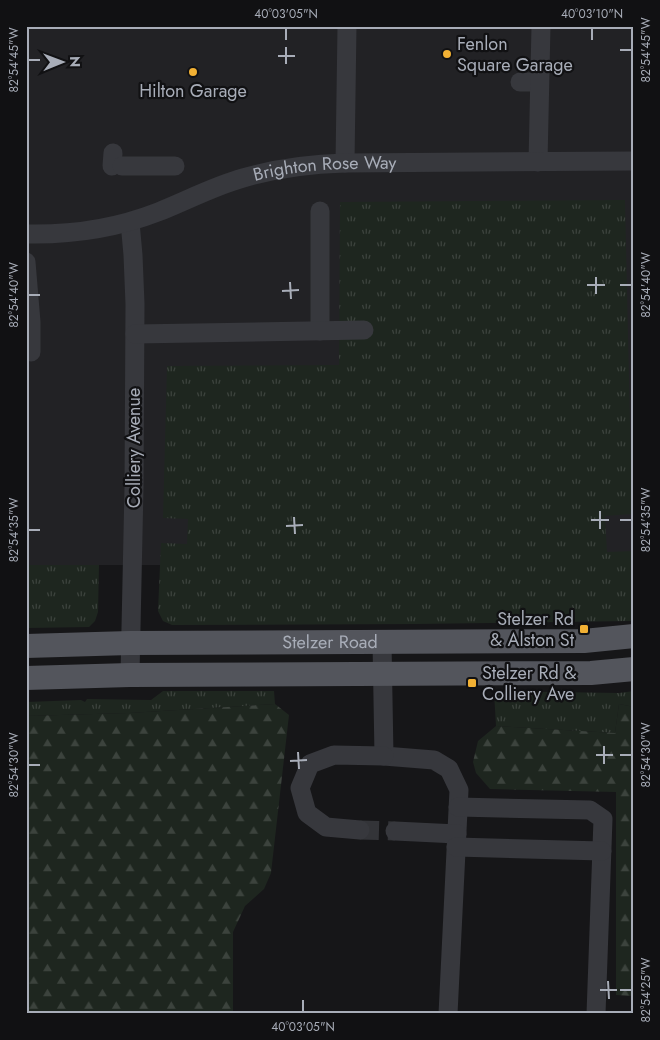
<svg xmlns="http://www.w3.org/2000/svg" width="660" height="1040" viewBox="0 0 660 1040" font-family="Jost,sans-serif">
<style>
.built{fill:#222225}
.grass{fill:url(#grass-tufts)}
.forest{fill:url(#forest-firs)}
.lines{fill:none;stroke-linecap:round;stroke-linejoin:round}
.minor-tunnel{stroke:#333438;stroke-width:19;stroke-dasharray:19 9;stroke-linecap:butt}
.minor{stroke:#37383d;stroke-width:19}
.major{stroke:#53555c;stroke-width:24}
.ticks{fill:none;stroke:#a8adb8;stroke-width:2}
.poi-dot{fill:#f2b134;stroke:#111113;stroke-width:2}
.labels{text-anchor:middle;stroke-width:4.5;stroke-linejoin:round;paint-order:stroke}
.poi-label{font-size:18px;fill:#a8adb8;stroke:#111113;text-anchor:start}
.street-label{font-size:18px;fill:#a8adb8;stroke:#111113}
.neatline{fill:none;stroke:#a8adb8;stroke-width:2}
.ticks-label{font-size:12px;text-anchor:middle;fill:#a8adb8}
</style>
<defs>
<pattern id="grass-tufts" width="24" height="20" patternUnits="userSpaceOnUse" patternTransform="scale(1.25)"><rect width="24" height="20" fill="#1e261f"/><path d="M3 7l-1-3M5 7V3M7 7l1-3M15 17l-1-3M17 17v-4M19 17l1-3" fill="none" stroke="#3c433d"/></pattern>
<pattern id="forest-firs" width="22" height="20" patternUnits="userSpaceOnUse" patternTransform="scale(1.25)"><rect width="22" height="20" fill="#1e261f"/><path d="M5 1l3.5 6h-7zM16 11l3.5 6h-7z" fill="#3c433d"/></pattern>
</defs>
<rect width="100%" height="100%" fill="#161618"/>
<path class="built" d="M26,26H634V570L617,565H26Z"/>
<path class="grass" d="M625,200L632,514L605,516L607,552L634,551V620L631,621L415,624L172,625L163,621L158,611L161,543L187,544L188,519L163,518L167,366L339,365L340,202Z
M26,565H99L98,612L95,621L89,627L26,628Z
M163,691H274L275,704L129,713L26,716V702L81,700L85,702L87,699L151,700Z
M494,691L619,693L634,691V707L619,704L615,733L496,726Z"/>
<path class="forest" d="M275,704L289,715L271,873L264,889L245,906L233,932V1014H26V716L129,713Z
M619,704L634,707V996L616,995V792L490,789L476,773L473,762L478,741L496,726L615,733Z"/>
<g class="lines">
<path class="minor-tunnel" d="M360,830L395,831"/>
<g class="minor">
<path d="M520,82H539"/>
<path d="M538,162L541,26"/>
<path d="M345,163L347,26"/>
<path d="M112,166L113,153"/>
<path d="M122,166H175"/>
<path d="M130,222L133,255L135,304L134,487L130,675"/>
<path id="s1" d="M26,234C70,235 117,228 158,212C186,201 214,186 243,178C277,168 310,164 345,163L634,161"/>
<path d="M26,262L31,322V352"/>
<path d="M320,331V211"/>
<path d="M135,334L364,330"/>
<path d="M382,642L384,756L434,760L449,769L459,790L448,1014"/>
<path d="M458,807L590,810L603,819L596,1014"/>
<path d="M360,830L326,827L307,813L300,788L310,764L334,755L384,756"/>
<path d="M395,831L457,834"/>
<path d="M456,847L602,851"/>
</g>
<g class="major">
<path id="s2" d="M26,646L130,643L584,641L634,636"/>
<path d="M26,678L130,675L591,673L634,669"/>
</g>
</g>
<path class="ticks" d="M286,28V40M592,28V40M286,47V64M620,50H632M278,56H295M28,60H40M596,277V294M290,282L291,299M587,285H605M620,285H632M282,291L299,290M28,295H40M600,511V529M294,517L295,534M591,520H609M620,520H632M286,526L303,525M28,530H40M604,746V764M298,752L299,769M596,755H613M620,755H632M290,761L307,760M28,765H40M608,981L609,999M600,990H617M620,990H632M303,1000V1012"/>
<g class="poi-dot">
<circle cx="447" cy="54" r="5"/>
<circle cx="193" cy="72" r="5"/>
<rect x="579" y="624" width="10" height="10" rx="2.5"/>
<rect x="467" y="678" width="10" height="10" rx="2.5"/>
</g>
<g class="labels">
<g class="poi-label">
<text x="457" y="50">Fenlon<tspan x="457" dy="21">Square Garage</tspan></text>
<text x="193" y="97" text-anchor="middle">Hilton Garage</text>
<text x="574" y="625" text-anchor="end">Stelzer Rd<tspan x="574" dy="21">&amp; Alston St</tspan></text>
<text x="482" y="679">Stelzer Rd &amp;<tspan x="482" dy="21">Colliery Ave</tspan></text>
</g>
<g class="street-label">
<text dy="6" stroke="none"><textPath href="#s1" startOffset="309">Brighton Rose Way</textPath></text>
<text transform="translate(134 448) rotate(-90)" y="6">Colliery Avenue</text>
<text dy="6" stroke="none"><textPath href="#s2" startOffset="304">Stelzer Road</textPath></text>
</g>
</g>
<rect width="660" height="1040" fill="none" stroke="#111113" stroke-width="55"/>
<g transform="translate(62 62) rotate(89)" stroke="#111113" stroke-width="4" paint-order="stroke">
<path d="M0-4L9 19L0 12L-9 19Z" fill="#a8adb8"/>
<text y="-8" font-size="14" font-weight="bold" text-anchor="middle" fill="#a8adb8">N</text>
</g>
<rect x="28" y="28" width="604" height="984" class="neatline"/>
<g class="ticks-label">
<text x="286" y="18">40°03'05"N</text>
<text x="592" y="18">40°03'10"N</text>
<text transform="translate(646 50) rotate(-90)" y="4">82°54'45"W</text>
<text transform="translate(14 60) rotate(-90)" y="4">82°54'45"W</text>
<text transform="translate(646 285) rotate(-90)" y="4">82°54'40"W</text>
<text transform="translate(14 295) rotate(-90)" y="4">82°54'40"W</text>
<text transform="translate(646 520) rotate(-90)" y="4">82°54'35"W</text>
<text transform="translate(14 530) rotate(-90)" y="4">82°54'35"W</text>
<text transform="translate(646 755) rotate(-90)" y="4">82°54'30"W</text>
<text transform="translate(14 765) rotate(-90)" y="4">82°54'30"W</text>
<text transform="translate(646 990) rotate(-90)" y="4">82°54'25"W</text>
<text x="303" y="1031">40°03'05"N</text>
</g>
</svg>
